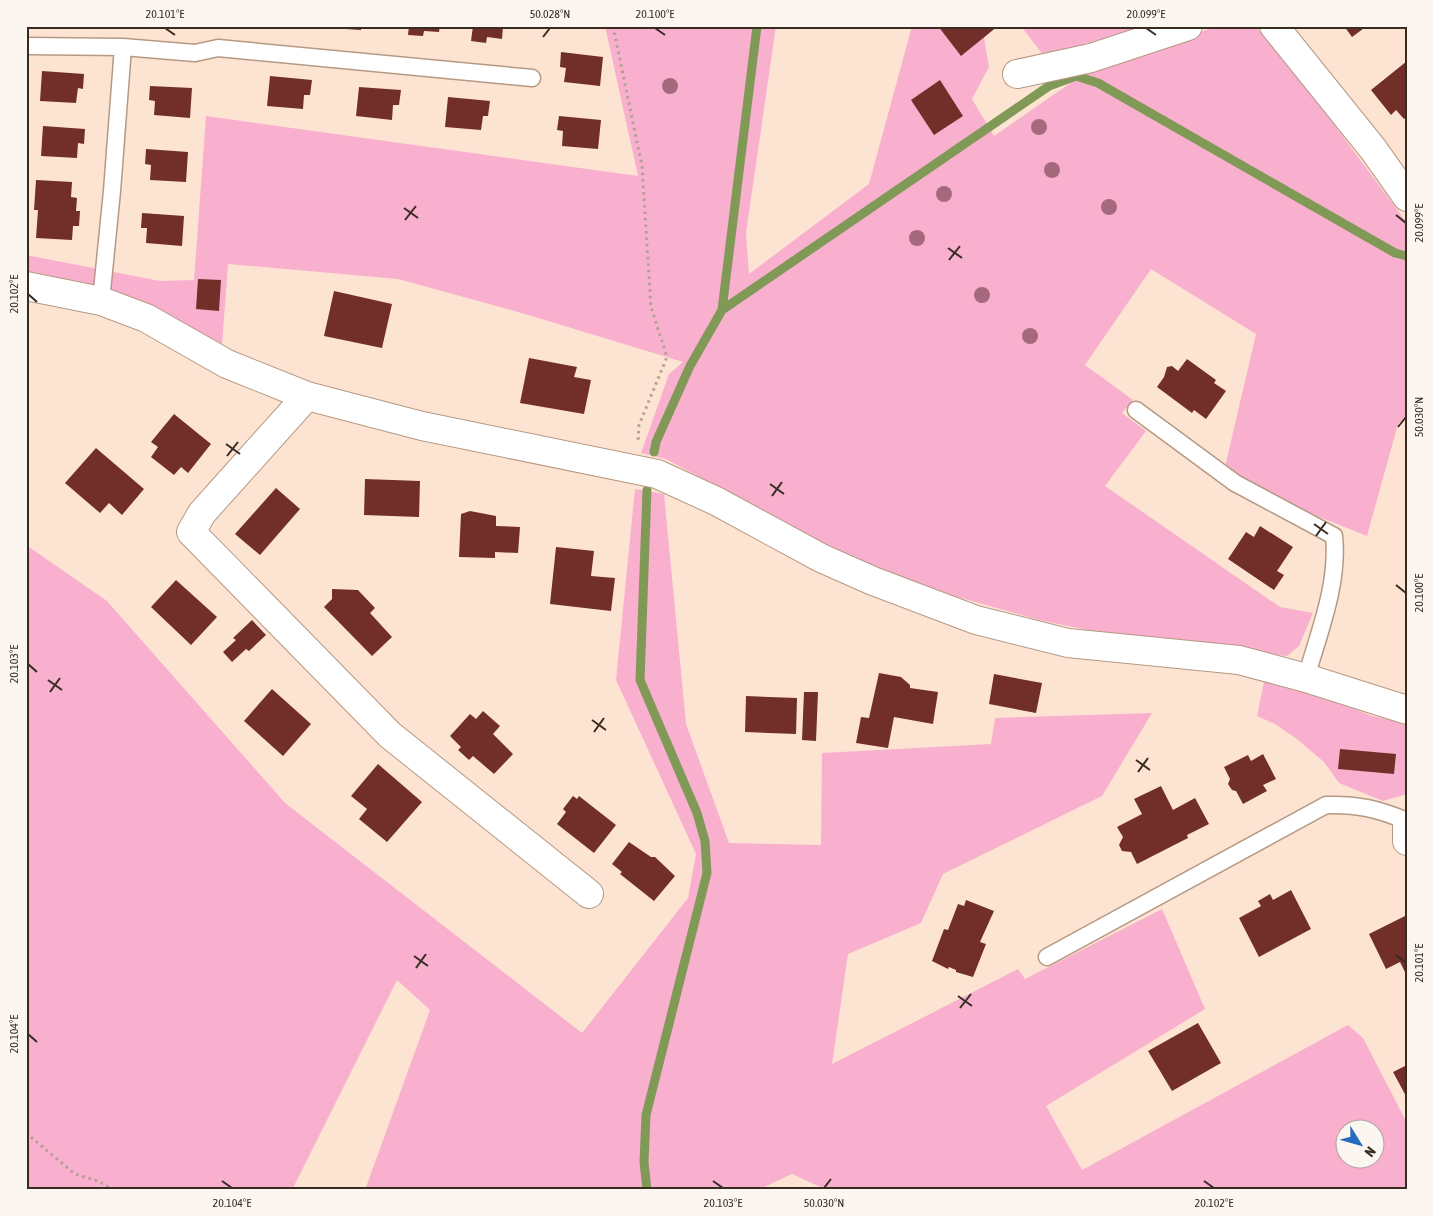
<svg xmlns="http://www.w3.org/2000/svg" width="1433" height="1216" viewBox="0 0 1433 1216" font-family="'Asap Condensed',sans-serif">
<style>
.green{fill:#f9b0ce;fill-rule:evenodd}
.lines{fill:none;stroke-linecap:round;stroke-linejoin:round}
.stream{stroke:#819957;stroke-width:9}
.building{fill:#722f2a}
.service-casing{stroke:#b69983;stroke-width:19}
.minor-casing{stroke:#b69983;stroke-width:30}
.path{stroke:#b4a091;stroke-width:3;stroke-dasharray:2.5 4;stroke-linecap:butt}
.service{stroke:#fff;stroke-width:16}
.minor{stroke:#fff;stroke-width:28}
.tree{fill:#a5697d}
.ticks{fill:none;stroke:#372b22;stroke-width:2}
.neatline{fill:none;stroke:#372b22;stroke-width:2}
.ticks-label{font-size:12px;text-anchor:middle;fill:#372b22}
</style>
<rect width="100%" height="100%" fill="#fde4d2"/>
<path class="green" d="M605,26H776L746,233L749,274L869,184L912,26H996L984,38L989,67L972,99L994,136L1088,71L1218,26H1254L1272,41L1407,223V415L1398,424L1367,536L1297,508L1225,467L1256,334L1151,269L1085,365L1133,400L1122,413L1146,431L1105,486L1280,607L1313,613L1299,646L1287,656L1131,639L1039,620L915,585L817,540L666,459L641,453L669,374L683,362L525,314L398,279L228,264L222,345L158,310L106,288L26,272V255L160,281L194,280L206,116L638,176Z
M1021,26H1153L1043,55Z
M635,489L664,494L686,724L729,843L821,845L822,753L991,744L995,718L1152,713L1102,796L943,874L921,923L848,954L832,1064L1018,969L1025,979L1162,909L1205,1009L1046,1106L1082,1170L1348,1025L1363,1038L1407,1123V1190H827L792,1174L758,1190H365L430,1010L397,980L292,1190H26V545L107,601L285,803L582,1033L688,898L696,854L616,680ZM1346,1128H1376V1158H1346Z
M1265,677L1287,682L1372,716L1407,723V794L1383,801L1339,783L1324,762L1298,740L1275,724L1257,716Z"/>
<g class="lines">
<path class="stream" d="M722,310L757,26
M654,452L656,442L690,366L722,310L1049,86L1076,76L1098,83L1395,253L1407,256
M647,490L640,680L697,813L705,841L707,873L646,1115L644,1162L647,1190"/>
</g>
<path class="building" d="M346,26H361V30L346,29Z
M409,26H440L439,32L424,31L423,36L408,35Z
M473,26H503L502,39L487,37L486,43L471,41Z
M938,26H998L961,56Z
M1344,26H1367L1352,37Z
M561,52L603,57L600,86L564,82L566,68L560,67Z
M1407,61V117L1404,119L1396,110L1391,115L1371,90Z
M42,71L84,74L83,89L78,88L76,103L40,101Z
M270,76L312,80L310,95H304L303,109L267,106Z
M940,80L963,116L934,135L911,100Z
M150,86L192,88L190,118L154,115L155,101L149,100Z
M359,87L401,90L399,105H393L392,120L356,116Z
M448,97L490,101L488,116H483L481,130L445,127Z
M559,116L601,120L598,149L562,146L563,131L557,130Z
M43,126L85,129L84,144L78,143L77,158L41,156Z
M146,149L188,152L186,182L150,180L151,165L145,164Z
M36,180L72,182L71,197L77,198L76,211H80L79,226H73L72,240L36,238L38,210H34Z
M142,213L184,216L182,246L146,243L147,228H141Z
M198,279L221,280L219,311L196,309Z
M334,291L392,304L382,348L324,336Z
M529,358L577,367L574,377L591,380L584,414L520,403Z
M1187,359L1216,380L1214,383L1226,391L1206,419L1194,410L1192,413L1157,387L1164,377L1167,367L1172,366L1178,371Z
M174,414L211,444L188,473L181,467L174,475L151,457L158,447L151,442Z
M96,448L144,489L122,515L109,503L100,513L65,483Z
M365,479L420,481L419,517L364,515Z
M276,488L300,509L260,555L235,534Z
M470,511L496,516V526L520,527L518,553L495,552V558L459,557L461,514Z
M1260,526L1293,547L1277,571L1284,575L1274,590L1228,559L1246,532L1254,537Z
M556,547L594,551L591,576L615,578L611,611L550,604Z
M176,580L217,617L191,645L151,607Z
M332,589L358,590L375,608L370,613L392,637L372,656L324,607L332,599Z
M252,620L266,635L249,651L246,649L232,662L223,652L236,640L233,638Z
M879,673L901,677L910,685V688L938,692L933,724L894,717L888,748L856,743L861,717L869,718Z
M994,674L1042,683L1036,713L989,704Z
M272,689L311,724L283,756L244,721Z
M804,692H818L816,741L802,740Z
M746,696L797,698L796,734L745,732Z
M483,711L500,726L493,734L513,754L494,774L473,756L469,760L458,750L461,747L450,736L470,714L476,719Z
M1340,749L1396,754L1394,774L1338,769Z
M1263,754L1276,779L1263,785L1267,791L1243,804L1236,791L1232,790L1228,784L1230,779L1224,767L1248,755L1251,761Z
M378,764L422,802L387,842L359,819L367,809L351,796Z
M1161,786L1173,810L1195,798L1209,824L1187,835L1188,838L1137,864L1131,852L1122,851L1119,845L1123,837L1117,827L1142,814L1134,799Z
M573,796L577,799L579,796L616,825L594,853L557,824L566,812L563,809Z
M629,842L651,857H655L675,876L654,901L620,874L622,872L612,864Z
M1291,890L1311,929L1259,957L1239,918L1261,906L1258,901L1270,894L1273,900Z
M966,900L994,911L980,942L986,944L973,977L956,972V970L949,967L948,969L932,961L944,929L948,930L958,904L964,906Z
M1407,915V971L1405,972L1400,962L1386,969L1369,934Z
M1198,1023L1221,1063L1172,1091L1148,1051Z
M1407,1065V1098L1393,1072Z"/>
<g class="lines">
<g class="service-casing">
<path id="service" d="M26,46L123,47
M101,301L112,191L123,47L195,53L218,48L532,78
M1136,410L1235,483L1334,536C1339,584 1319,632 1306,678
M1047,957L1326,805C1358,804 1378,809 1407,821"/>
</g>
<g class="minor-casing">
<path id="minor" d="M1274,26L1373,149L1407,197
M1017,74L1091,58L1188,26
M26,286L101,301L146,318L227,364L307,396L422,426L657,474L716,501L821,558L873,581L976,620L1068,643L1239,660L1306,678L1407,710
M307,396L202,513L191,532L390,735L589,894
M1407,826V841"/>
</g>
<path class="path" d="M614,26V31L642,166L651,307L667,357L639,425L638,442
M26,1133L75,1174L98,1181L114,1190"/>
<use href="#service" class="service"/>
<use href="#minor" class="minor"/>
</g>
<g class="tree">
<circle cx="670" cy="86" r="8"/>
<circle cx="1039" cy="127" r="8"/>
<circle cx="1052" cy="170" r="8"/>
<circle cx="944" cy="194" r="8"/>
<circle cx="1109" cy="207" r="8"/>
<circle cx="917" cy="238" r="8"/>
<circle cx="982" cy="295" r="8"/>
<circle cx="1030" cy="336" r="8"/>
</g>
<path class="ticks" d="M165,28L175,35M655,28L665,35M1146,28L1156,35M543,37L550,28M404,208L418,218M1396,215L1406,223M405,220L416,206M948,248L962,258M949,260L960,246M28,294L37,302M1398,427L1406,417M226,444L240,454M227,456L238,442M770,484L784,494M772,496L782,482M1314,524L1328,534M1316,536L1326,522M1396,585L1406,593M28,664L37,672M48,680L62,690M50,692L60,678M592,720L606,730M594,732L604,718M1136,760L1150,770M1138,772L1148,758M1396,955L1406,963M414,956L428,966M416,968L426,954M958,996L972,1006M960,1008L971,994M28,1034L37,1042M222,1181L232,1188M713,1181L723,1188M1204,1181L1214,1188M824,1188L831,1179"/>
<rect width="1433" height="1216" fill="none" stroke="#fcf6f1" stroke-width="55"/>
<g transform="translate(1360 1144) rotate(127)"><circle r="24" fill="#fcf6f1" stroke="#ada59e"/>
<path d="M0-4L9 19L0 12L-9 19Z" fill="#246cbc"/>
<text y="-8" font-size="14" font-weight="bold" text-anchor="middle" fill="#372b22">N</text>
</g>
<rect x="28" y="28" width="1378" height="1160" class="neatline"/>
<g class="ticks-label">
<text x="165" y="18">20.101°E</text>
<text x="550" y="18">50.028°N</text>
<text x="655" y="18">20.100°E</text>
<text x="1146" y="18">20.099°E</text>
<text transform="translate(1419 223) rotate(-90)" y="4">20.099°E</text>
<text transform="translate(14 294) rotate(-90)" y="4">20.102°E</text>
<text transform="translate(1419 417) rotate(-90)" y="4">50.030°N</text>
<text transform="translate(1419 593) rotate(-90)" y="4">20.100°E</text>
<text transform="translate(14 664) rotate(-90)" y="4">20.103°E</text>
<text transform="translate(1419 963) rotate(-90)" y="4">20.101°E</text>
<text transform="translate(14 1034) rotate(-90)" y="4">20.104°E</text>
<text x="232" y="1207">20.104°E</text>
<text x="723" y="1207">20.103°E</text>
<text x="824" y="1207">50.030°N</text>
<text x="1214" y="1207">20.102°E</text>
</g>
</svg>
